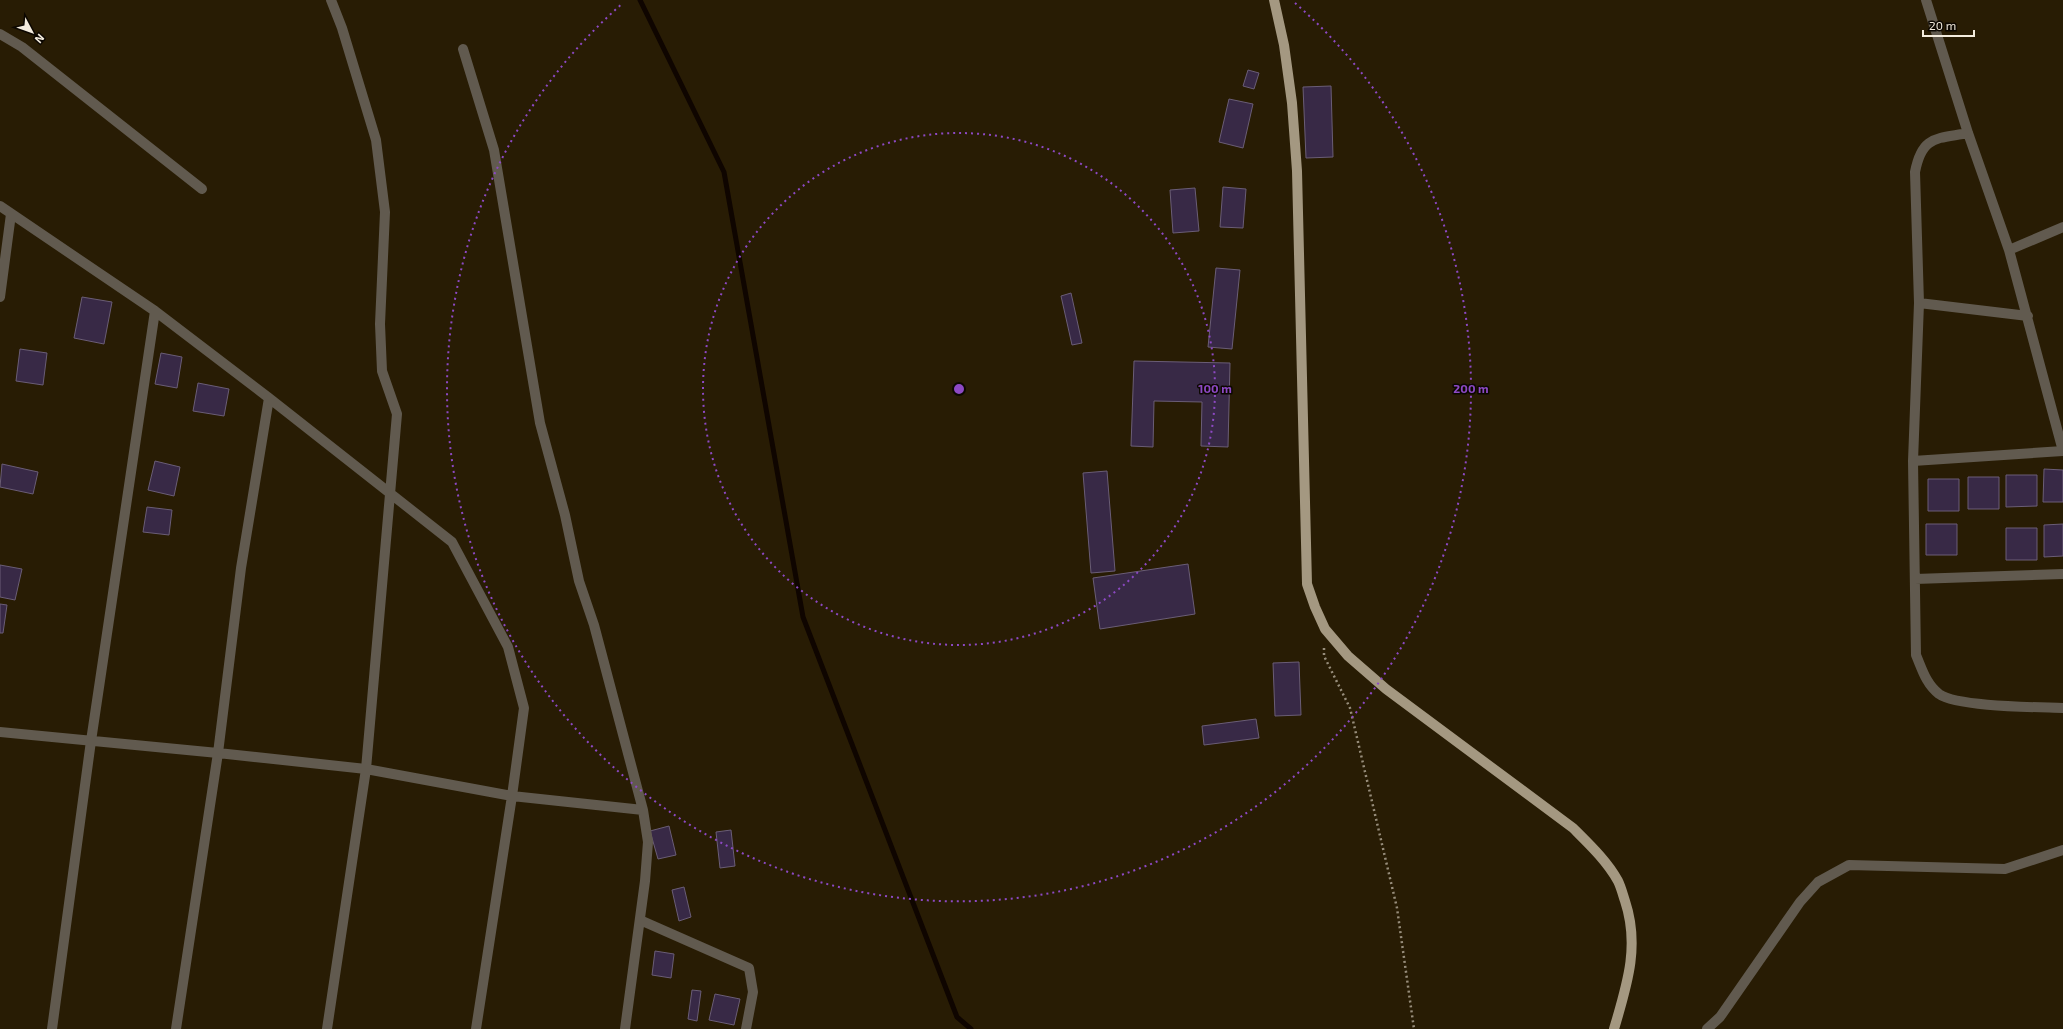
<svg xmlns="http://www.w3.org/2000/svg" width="2063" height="1029" viewBox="0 0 2063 1029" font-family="'Exo 2',sans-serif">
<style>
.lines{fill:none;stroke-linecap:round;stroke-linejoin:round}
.stream{stroke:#0f0500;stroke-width:5}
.building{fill:#382946;stroke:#6a5d76}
.path{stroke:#978d7b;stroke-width:2.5;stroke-dasharray:2 3;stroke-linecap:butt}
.minor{stroke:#615a4f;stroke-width:10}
.major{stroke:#a49881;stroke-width:10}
.ring{fill:none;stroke:#8d49c4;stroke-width:2;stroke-dasharray:2 4}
.centre{fill:#8d49c4;stroke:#0c0701;stroke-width:2}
.ring-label{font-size:12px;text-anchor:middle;font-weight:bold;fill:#8d49c4;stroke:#0c0701;stroke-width:3;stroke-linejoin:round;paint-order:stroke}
</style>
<rect width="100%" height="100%" fill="#281c04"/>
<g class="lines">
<path class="stream" d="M640,0L724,172L803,617L957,1017L971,1029"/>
</g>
<path class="building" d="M1248,70L1259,73L1254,89L1243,86Z
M1331,86L1333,157L1306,158L1303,87Z
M1229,99L1253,104L1243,148L1219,142Z
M1223,187L1246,189L1243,228L1220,227Z
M1195,188L1199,231L1173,233L1170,190Z
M1216,268L1240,270L1232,349L1208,347Z
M1071,293L1082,343L1072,345L1061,296Z
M82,297L112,302L104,344L74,338Z
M20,349L47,353L43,385L16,381Z
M161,353L182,357L177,388L155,384Z
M1134,361L1230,363L1228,447L1201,446L1202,402L1154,401L1153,447L1131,446Z
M198,383L229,389L224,416L193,411Z
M155,461L180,467L174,496L148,490Z
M2,464L38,472L33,494L0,487Z
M2044,469L2063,470V502H2043Z
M1107,471L1115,571L1091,573L1083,473Z
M2006,475H2037V506L2006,507Z
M1968,477H1999V509H1968Z
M1928,479H1959V511H1928Z
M147,507L172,510L169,535L143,532Z
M1926,524H1957V555H1926Z
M2063,524V556L2044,557V525Z
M2006,528H2037V560H2006Z
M1188,564L1195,614L1100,629L1093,578Z
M0,565L22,569L15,600L0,597Z
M0,604L7,605L3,633H0Z
M1299,662L1301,715L1275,716L1273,663Z
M1256,719L1259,738L1204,745L1202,726Z
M669,826L676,855L658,859L650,831Z
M731,830L735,866L720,868L716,832Z
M684,887L691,917L679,921L672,890Z
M655,951L674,954L671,978L652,975Z
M692,990L701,991L697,1021L688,1019Z
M715,994L740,999L734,1025L709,1020Z"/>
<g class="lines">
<path class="path" d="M1324,648V656L1350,708L1397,908L1414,1029"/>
<path class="minor" d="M1926,0L1968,133L2009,250L2063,451
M0,34L22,47L202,189
M463,49L494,150L540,423L565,515L579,581L594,625L643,810L648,842L645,881L625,1029
M1968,133C1937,139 1922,135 1915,172L1919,303L1913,461L1916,655C1922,669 1926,684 1939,694C1957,707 2038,707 2063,708
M0,206L155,311L269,398L452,542L508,647L524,708L512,796L476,1029
M2009,250L2063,227
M0,297L11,214
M1919,303L2028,316
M1913,461L2063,451
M1915,579L2063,574
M0,732L218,753L366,769L512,796L643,810
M640,920L749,968L753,992L746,1029
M52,1029L91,741L155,311
M176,1029L218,753L241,568L269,398
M327,1029L366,769L397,414L382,371L380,324L385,212L376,140L342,28L331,0
M1707,1029L1720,1017L1800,902L1818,882L1849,865L2005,869L2063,850"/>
<path class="major" d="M1274,0L1284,45L1292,103L1297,171L1307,584L1315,607L1325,629L1348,656L1386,689L1573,828C1589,844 1607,861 1618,881C1621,887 1623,895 1625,901C1640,946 1627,985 1614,1029"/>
</g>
<g class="ring">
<circle cx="959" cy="389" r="256"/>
<path d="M1295 3A512 512 0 1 1 623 3"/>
</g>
<circle cx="959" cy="389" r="6" class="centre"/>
<g class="ring-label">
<text x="1215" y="393">100 m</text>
<text x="1471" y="393">200 m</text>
</g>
<g transform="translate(32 32) rotate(131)" stroke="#0c0701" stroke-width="3" paint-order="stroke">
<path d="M0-3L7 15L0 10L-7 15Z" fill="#f4ecde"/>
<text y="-6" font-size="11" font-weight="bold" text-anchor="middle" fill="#f4ecde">N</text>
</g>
<path d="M1923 30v6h51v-6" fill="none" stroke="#f4ecde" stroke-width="2"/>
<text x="1929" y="30" font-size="12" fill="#f4ecde" stroke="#0c0701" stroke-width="3" paint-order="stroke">20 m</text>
</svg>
